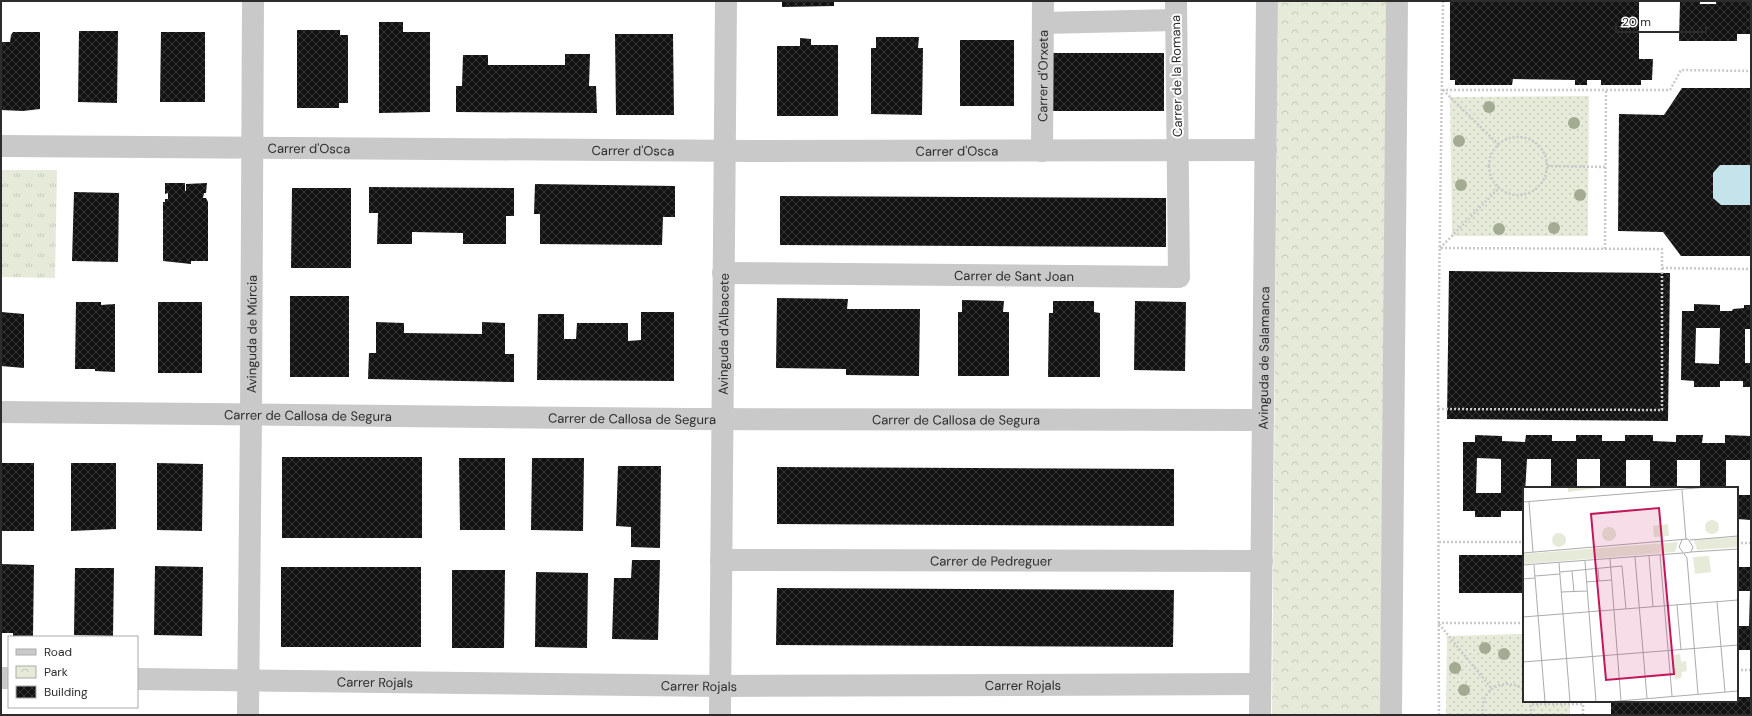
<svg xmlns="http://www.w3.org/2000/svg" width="1752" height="716" viewBox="0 0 1752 716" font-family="'DM Sans',sans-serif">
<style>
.grass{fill:url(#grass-tufts)}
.park{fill:url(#park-crowns)}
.garden{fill:url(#garden-dots)}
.water{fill:#c4e3ea}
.building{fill:url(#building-cross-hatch);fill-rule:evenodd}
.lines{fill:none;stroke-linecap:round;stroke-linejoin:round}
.path{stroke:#c9c9c9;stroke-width:2.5;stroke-dasharray:2 2;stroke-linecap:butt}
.minor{stroke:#c9c9c9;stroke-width:22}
.tertiary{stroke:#c9c9c9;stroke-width:22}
.tree{fill:#a3ab93}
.labels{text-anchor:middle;stroke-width:4;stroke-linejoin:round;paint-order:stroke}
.street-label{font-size:13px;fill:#2c2c2c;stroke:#fff}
.inset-road{fill:none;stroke:#ababab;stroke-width:1}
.view{fill:#c2185b;fill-opacity:0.15;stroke:#c2185b;stroke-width:2}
.inset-edge{fill:none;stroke:#2c2c2c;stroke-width:2}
</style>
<defs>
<pattern id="grass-tufts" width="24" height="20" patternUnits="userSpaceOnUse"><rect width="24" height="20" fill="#e5ead9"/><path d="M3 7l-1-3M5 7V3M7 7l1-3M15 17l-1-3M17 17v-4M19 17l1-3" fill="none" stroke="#c5c9ba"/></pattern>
<pattern id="park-crowns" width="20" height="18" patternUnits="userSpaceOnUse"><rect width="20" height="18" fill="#e5ead9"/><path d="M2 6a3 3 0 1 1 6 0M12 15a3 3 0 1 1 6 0" fill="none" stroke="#c5c9ba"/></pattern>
<pattern id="garden-dots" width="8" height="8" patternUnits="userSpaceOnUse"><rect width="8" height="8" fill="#e5ead9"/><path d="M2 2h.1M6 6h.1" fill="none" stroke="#c5c9ba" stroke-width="1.8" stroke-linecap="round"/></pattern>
<pattern id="building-cross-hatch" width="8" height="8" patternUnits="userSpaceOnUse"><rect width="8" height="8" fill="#131313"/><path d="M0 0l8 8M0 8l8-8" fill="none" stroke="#363636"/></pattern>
</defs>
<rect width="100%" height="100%" fill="#fff"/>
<path class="grass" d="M1,170H57L55,278L1,277Z"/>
<path class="park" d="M1278,1H1388L1382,715H1272Z"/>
<path class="garden" d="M1589,96L1588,236H1452L1450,97Z
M1524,634V701H1570V715H1446L1447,636Z"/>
<path class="water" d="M1725,164L1751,165V205H1721L1713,198V173L1720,165Z"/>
<path class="building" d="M782,1H834V6L782,7Z
M1450,1H1639V59H1653L1652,80H1641V85H1601V80H1587V85H1575V80L1513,79L1512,85H1455V80H1450Z
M1680,1H1700V4H1716V1H1751V34H1737V41H1679Z
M379,22H403V32H430V112L379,113Z
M297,30H340V35H348V103H339V108H297Z
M79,31H118L117,103L78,102Z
M13,32H40V109L23,111L1,110V42H10L11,35Z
M161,32H205V102H160Z
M615,34H673L674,115H616Z
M876,37H919L918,48H923L922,115L871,114V48H876Z
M800,38L811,39V45H838V116H777V46H800Z
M960,40H1014V106H960Z
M1050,53H1164V111H1050Z
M565,54H590L589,86H596L597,113L456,112V86H462L463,55H488V65H565Z
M1682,88H1751V165H1720L1713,173V198L1721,205H1751V256H1681L1663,232L1618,231L1619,114L1664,115Z
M165,183H185V191H186V184L207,183L206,193H204L203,198H206L208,202V261H191V264L163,261V202H165V199H168V193L165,194Z
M535,184L675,186V217H663L662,245L540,244V214H534Z
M369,187L514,188V216H506V244H463V233L412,232V244H377L378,213H369Z
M292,188H351V268H291Z
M74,192L119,193L118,262L72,261Z
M780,196L1166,198V247L780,245Z
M1449,271L1670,273L1668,421L1447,419Z
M290,296H349V377H290Z
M777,298L848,299L847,309H920L919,376L846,375V369L776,368Z
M962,300L1004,301L1003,312H1009V376H958V312H962Z
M1053,301H1094V312L1100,313V377H1048L1049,313H1053Z
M1135,301L1186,302L1185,371L1134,370Z
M76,302H101V305L115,304V372L95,371V369H75Z
M158,302H202V373H158Z
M1694,304L1720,305V311H1732L1733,309L1744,308V305H1751V329H1745V363H1751V387H1743V381H1720V387H1694V381L1681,380L1682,311H1694ZM1696,328H1720L1719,364L1695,363Z
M1,312L24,314V368L1,366Z
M641,312H674V381L537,380L538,314H564V339H576L577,323H628V341L641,340Z
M376,322L404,323V333L482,334V322L505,323V354H514V382L368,379L369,353H376Z
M1475,435L1502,436V441L1525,442L1526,435H1552V441H1576V435H1602V441H1625V435H1653V441L1676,442V435H1703L1702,443H1725V435L1751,436V460H1726V488H1700V460H1677V488H1650V460H1626V488H1600V459H1577V488H1551V459H1527L1524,511H1501V517H1475V511H1463V442H1475ZM1477,458L1501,459V493H1476Z
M282,457H422V538H282Z
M459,458H505V530H460Z
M532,458H584L583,531L531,530Z
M1,463H34V531H1Z
M71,463H116V529L71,531Z
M157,463L203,464L202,531L157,530Z
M618,466H661L660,548L631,547V527L616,526Z
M777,467L1174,469V526L777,524Z
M1737,495H1751V520L1737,519Z
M1459,555H1524V593H1459Z
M632,560H660L658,640L612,639L614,578H631Z
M1,564L34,565L33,636H13V633H1Z
M155,566L203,567L202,636L154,635Z
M281,567H421V647H281Z
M1737,567H1751V650H1737V626H1749L1750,591H1737Z
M75,568H114L113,636L74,635Z
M452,570H505L504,648H452Z
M536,572L588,573L587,648L535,647Z
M777,588L1174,590L1173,647L776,645Z
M1737,697H1750L1751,715H1611V702L1700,701V703H1724V701H1737Z"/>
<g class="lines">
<path class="path" d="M1442,90H1670L1681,70L1751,71
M1443,90L1498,144
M1489 166a29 29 0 1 1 58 0a29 29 0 1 1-58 0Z
M1547,166L1606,167
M1440,248L1499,188
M1605,249L1606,89
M1662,268L1751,269
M1438,409L1662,410V249L1439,248
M1439,542H1524
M1737,543H1751
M1438,623H1524
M1439,624L1492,689
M1737,670H1751
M1532,704H1583
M1439,715L1438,369L1443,1
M1483,715C1478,690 1505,675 1524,690
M1531,715V701
M1583,715V701"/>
<g class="minor">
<path d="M1043,23L1176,20"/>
<path id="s1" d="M1,146L753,151L1266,150"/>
<path id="s2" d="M1042,151L1043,1"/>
<path id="s3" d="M723,273L1179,277L1176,1"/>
<path id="s4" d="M1,412L690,419L1263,420"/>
<path id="s5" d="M721,560L1262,561"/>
<path d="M1,678H9"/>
<path id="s6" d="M137,679L720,686L1260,684"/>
<path id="s7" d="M248,715L251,415L253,1"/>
<path id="s8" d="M720,715L726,1"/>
</g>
<g class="tertiary">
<path id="s9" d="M1260,715L1267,1"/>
<path d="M1391,715L1397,1"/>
</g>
</g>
<g class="tree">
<circle cx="1489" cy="107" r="6"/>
<circle cx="1574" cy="123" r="6"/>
<circle cx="1459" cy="141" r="6"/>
<circle cx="1461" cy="185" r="6"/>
<circle cx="1580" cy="195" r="6"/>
<circle cx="1554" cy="228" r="6"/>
<circle cx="1499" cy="229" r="6"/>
<circle cx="1485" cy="648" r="6"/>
<circle cx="1504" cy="654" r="6"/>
<circle cx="1455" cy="668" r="6"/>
<circle cx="1464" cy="690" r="6"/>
</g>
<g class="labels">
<g class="street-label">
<text dy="5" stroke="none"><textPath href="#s2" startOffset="75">Carrer d'Orxeta</textPath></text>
<text transform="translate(1176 76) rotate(-91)" y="5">Carrer de la Romana</text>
<text dy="5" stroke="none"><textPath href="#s1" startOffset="308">Carrer d'Osca</textPath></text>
<text dy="5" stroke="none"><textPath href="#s1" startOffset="632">Carrer d'Osca</textPath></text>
<text dy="5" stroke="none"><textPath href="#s1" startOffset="956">Carrer d'Osca</textPath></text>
<text dy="5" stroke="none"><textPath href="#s3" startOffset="291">Carrer de Sant Joan</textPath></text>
<text dy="5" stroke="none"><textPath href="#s7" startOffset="381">Avinguda de Múrcia</textPath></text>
<text dy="5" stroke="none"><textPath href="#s8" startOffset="381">Avinguda d'Albacete</textPath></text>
<text dy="5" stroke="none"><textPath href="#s9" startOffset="357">Avinguda de Salamanca</textPath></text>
<text dy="5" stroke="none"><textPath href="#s4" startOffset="307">Carrer de Callosa de Segura</textPath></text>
<text dy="5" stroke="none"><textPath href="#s4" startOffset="631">Carrer de Callosa de Segura</textPath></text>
<text dy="5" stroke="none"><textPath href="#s4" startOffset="955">Carrer de Callosa de Segura</textPath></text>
<text dy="5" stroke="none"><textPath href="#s5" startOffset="270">Carrer de Pedreguer</textPath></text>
<text dy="5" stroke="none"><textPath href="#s6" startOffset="238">Carrer Rojals</textPath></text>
<text dy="5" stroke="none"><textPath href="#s6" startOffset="562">Carrer Rojals</textPath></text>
<text dy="5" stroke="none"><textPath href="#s6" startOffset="886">Carrer Rojals</textPath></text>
</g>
</g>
<g transform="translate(1523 487)">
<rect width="215" height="215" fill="#fff"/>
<path d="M45,0H81L45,5ZM215,50V60L174,63L171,53ZM155,55L152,65L0,77V67Z" fill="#e5ead9"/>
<path d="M182 40a7 7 0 1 1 14 0a7 7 0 1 1-14 0ZM145,37L146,49L131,50L130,39ZM79 47a7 7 0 1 1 14 0a7 7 0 1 1-14 0ZM29 53a7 7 0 1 1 14 0a7 7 0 1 1-14 0ZM163,174L164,184L159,185L158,191L152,192L151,184L158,183V175Z" fill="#e5ead9"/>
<path d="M186,69L188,85L172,87L170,70ZM157,167L159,183L151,184L150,168Z" fill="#e5ead9"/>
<path class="inset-road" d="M159,3L163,52M0,15L186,0M6,15L10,65M159,53L156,60L164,71L175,207M167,53L215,49M168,65L215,62M0,66L165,52L170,60L168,65L161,66M137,68L149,209M126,69L130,120M112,70L124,211M87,72L98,214M62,74L73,215M36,76L47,215M0,78L160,66M11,78L22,215M75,81L76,94M49,84L51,105M37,85L99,79L103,122M12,89L37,87M0,92L12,91M63,95L88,93M38,105L64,104M194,115L202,205M154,118L158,163M0,130L215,113M0,175L215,158M84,215L215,204"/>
<path class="view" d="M136,21L151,187L83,193L68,27Z"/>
<rect width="215" height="215" class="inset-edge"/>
</g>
<rect width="1752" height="716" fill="none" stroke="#2c2c2c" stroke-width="4"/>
<rect x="8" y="636" width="130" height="72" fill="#ffffff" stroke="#ababab"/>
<rect x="16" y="649" width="20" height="6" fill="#c9c9c9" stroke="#ababab"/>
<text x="44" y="656" font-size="12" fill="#2c2c2c">Road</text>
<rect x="16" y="666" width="20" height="12" fill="url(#park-crowns)" stroke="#ababab"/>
<text x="44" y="676" font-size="12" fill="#2c2c2c">Park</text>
<rect x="16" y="686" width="20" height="12" fill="url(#building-cross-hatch)" stroke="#ababab"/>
<text x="44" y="696" font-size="12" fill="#2c2c2c">Building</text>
<path d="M1616 26v6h90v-6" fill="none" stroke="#2c2c2c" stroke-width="2"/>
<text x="1622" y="26" font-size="12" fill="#2c2c2c" stroke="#ffffff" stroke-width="3" paint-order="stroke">20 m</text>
</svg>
